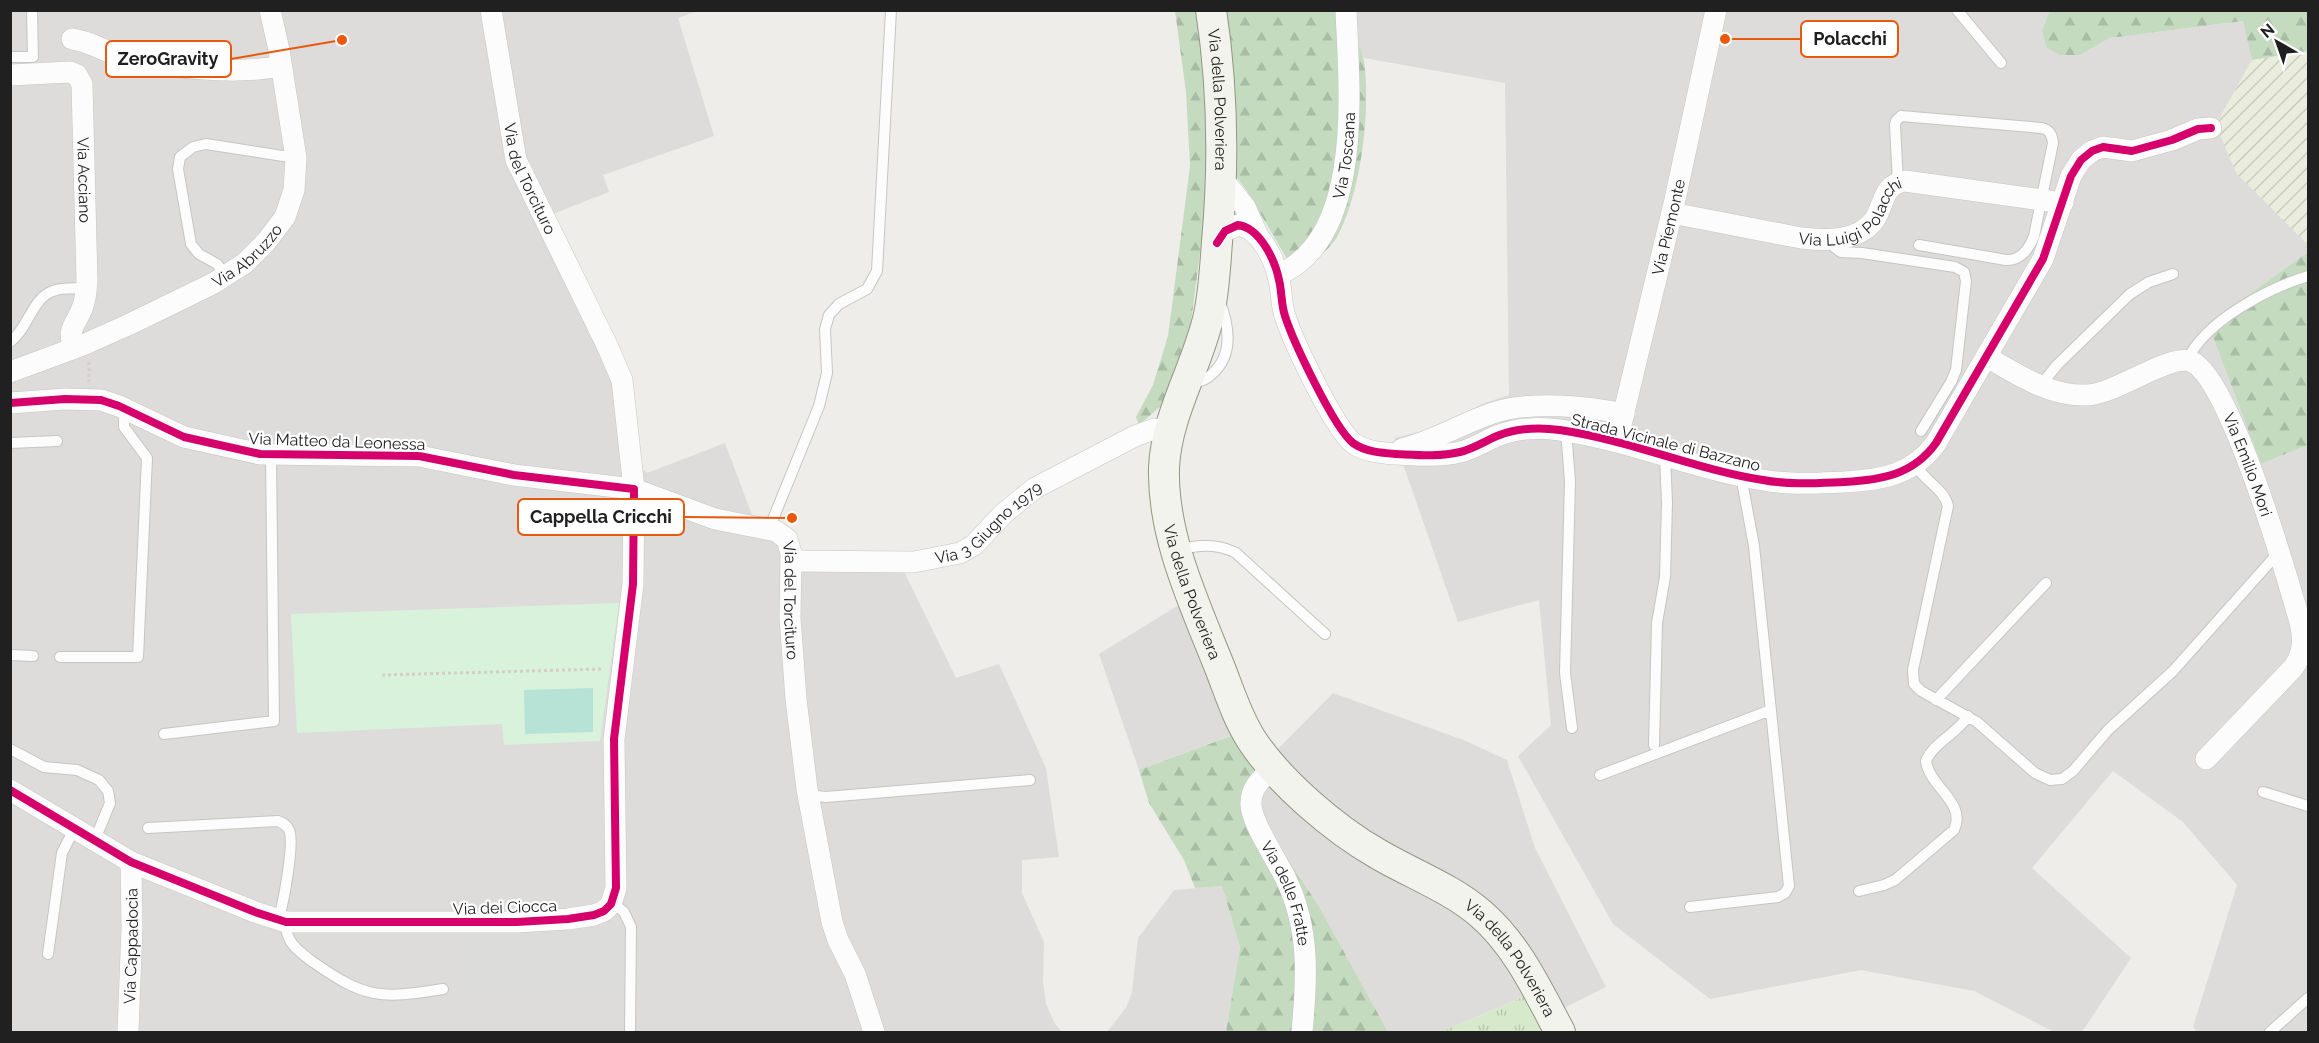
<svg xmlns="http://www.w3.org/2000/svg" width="2319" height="1043" viewBox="0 0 2319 1043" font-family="Raleway,sans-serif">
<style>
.residential{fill:#dddcda}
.religious{fill:#dcdcda}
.farmland{fill:url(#farmland-furrows)}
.grass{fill:url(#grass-tufts)}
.forest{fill:url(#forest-firs)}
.park{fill:#d9f2dc}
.pitch{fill:#b7e2d6}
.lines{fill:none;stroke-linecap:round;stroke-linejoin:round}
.service-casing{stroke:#c5c5c3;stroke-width:12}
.minor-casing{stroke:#c5c5c3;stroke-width:22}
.secondary-casing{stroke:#929782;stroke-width:32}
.path{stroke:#d6ccc9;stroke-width:3;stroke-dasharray:3 3;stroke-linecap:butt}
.service{stroke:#fcfcfc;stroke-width:10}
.minor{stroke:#fcfcfc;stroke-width:21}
.secondary{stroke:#f1f3ec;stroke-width:30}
.cycleway-casing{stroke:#fff;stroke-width:11}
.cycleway{stroke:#d6006c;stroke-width:8}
.labels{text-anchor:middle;stroke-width:4.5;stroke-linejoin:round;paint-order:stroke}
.street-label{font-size:16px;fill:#202020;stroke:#fff}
.leader{fill:none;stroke:#e8590c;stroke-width:2}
.callout-dot{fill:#e8590c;stroke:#fff;stroke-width:2}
.callout{fill:#fff;stroke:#e8590c;stroke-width:2}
.callout-label{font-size:18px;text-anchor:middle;font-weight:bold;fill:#202020}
</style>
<defs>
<pattern id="farmland-furrows" width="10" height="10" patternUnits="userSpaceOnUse" patternTransform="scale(1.5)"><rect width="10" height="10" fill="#eaeddd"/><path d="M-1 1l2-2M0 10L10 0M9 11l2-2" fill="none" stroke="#c8cbbd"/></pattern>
<pattern id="grass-tufts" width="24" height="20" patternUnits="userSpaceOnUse" patternTransform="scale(1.5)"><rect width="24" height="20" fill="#d6e9ca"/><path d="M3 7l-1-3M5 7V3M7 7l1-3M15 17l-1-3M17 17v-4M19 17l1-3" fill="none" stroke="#b7c8ad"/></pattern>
<pattern id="forest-firs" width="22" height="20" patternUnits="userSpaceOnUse" patternTransform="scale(1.5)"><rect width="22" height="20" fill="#c5dbc0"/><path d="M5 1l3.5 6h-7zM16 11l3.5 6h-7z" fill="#a9bca5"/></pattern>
</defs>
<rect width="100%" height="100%" fill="#eeede9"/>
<path class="residential" d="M10,11H694L695,12L678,18L714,136L603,175L609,192L550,215L616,343L640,466L647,473L725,443L752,515L780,525L797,540L802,551L896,555L956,678L999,664L1046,768L1059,857L1022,860V893L1044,942L1043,982L1046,1004L1055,1024L1062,1032H11Z
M1341,11H2050L2042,31L2046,47L2080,55L2110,38L2244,21L2252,60L2216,125L2308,245V252L2208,324L2261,464L2308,445V1032H2197L2193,1027L2237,885L2183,822L2113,771L2032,868L2131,958L2082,1032H2054L1974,991L1861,970L1710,999L1613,924L1518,756L1551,725L1539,600L1458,622L1394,438L1423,431L1485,403L1509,395L1505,83L1364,58Z
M1200,592L1254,727L1139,770L1099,654Z
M1333,693L1466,741L1507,760L1535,848L1606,987L1542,1019L1527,995L1441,1032H1388L1320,908L1245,794L1262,765Z
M1222,886L1240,947L1226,1032H1107L1126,1008L1132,992L1138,938L1174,890Z"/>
<path class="religious" d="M638,929L641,988L468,996L465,937Z"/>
<path class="farmland" d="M2308,51V245L2236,173L2216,125L2252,60Z"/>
<path class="grass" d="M1528,995L1550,1032H1441Z"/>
<path class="forest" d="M2050,10L2308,11V51L2252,60L2243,21L2110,38L2080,55H2060L2046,47L2042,31Z
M1175,11H1341C1347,24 1362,47 1364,61C1371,110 1361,193 1337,237C1331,247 1321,255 1312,263L1287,259L1247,191L1232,171L1211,168L1190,330L1167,401L1139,425L1136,417L1153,385L1168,336L1190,166L1186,92Z
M2308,252V445L2261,464L2208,324Z
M1239,733L1262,765L1245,794L1320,908L1388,1032H1226L1240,947L1222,886L1195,888L1184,860L1149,803L1139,770Z"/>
<path class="park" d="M619,603L600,741L504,745L502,724L297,733L291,614Z"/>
<path class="pitch" d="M593,688V732L525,734L524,690Z"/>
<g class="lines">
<g class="service-casing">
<path id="service" d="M1957,10L2001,63
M10,57H33L32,10
M1898,183L1895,125L1896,121L1901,116L2042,128C2050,130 2052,135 2053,143L2034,236C2029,249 2020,261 2006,260L1919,245
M1830,240L1834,247L1841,252L1862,253L1955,267L1964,272L1966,281L1956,370L1951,382L1921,431
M226,276L217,264L199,254L191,244L178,169L180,157L193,147L206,144L296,158
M10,342C28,329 32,298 53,291C63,287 76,289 87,288
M2187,360C2207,320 2267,289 2308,276
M1191,381C1200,383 1206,380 1212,374C1234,355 1229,326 1220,302
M2040,386L2057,365L2130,294L2149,282L2173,274
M1566,431L1570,481L1565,673L1572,728
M10,443L57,441
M1915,465C1925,481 1944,489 1948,506L1913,670L1914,684L1921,691L1977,722L2035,773L2050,780L2062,779L2073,771L2108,730L2173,671L2279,552
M769,529L819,406L827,373L825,329L829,315L839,304L867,289L877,271L891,10
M1178,550C1198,545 1217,543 1236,553L1325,634
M10,655L33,656
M60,657H138L147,458L124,427V420L128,410
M1936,700L2046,583
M164,734L274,721L271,455
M1654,745L1657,623L1665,577L1667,503L1665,455
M10,749L44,767L77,770L99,780L108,791L110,803L94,842
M1600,775L1771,710
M2263,792L2308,806
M808,795L826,797L1030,780
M148,828L278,821C283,823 287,825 289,830C295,842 283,906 278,920
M1859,891L1884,885L1895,880L1954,830C1967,802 1929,787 1926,761C1933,743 1958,733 1968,716
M612,902L624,912L631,927L630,1032
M1690,907L1778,897L1785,893L1789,886L1754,546L1741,476
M286,922C285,942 298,951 313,962C366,999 380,999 443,989
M48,954L62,853L74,829
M2270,1032L2308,998"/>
</g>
<g class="minor-casing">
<g id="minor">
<path id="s1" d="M491,10L516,160L606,343L622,380L634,489L715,519L776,531L787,539L791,553L790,618L796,699L807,789L832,922L838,940L855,974L874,1032"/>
<path d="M72,39C89,41 104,51 120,56C165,68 236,75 281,66"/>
<path id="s2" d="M10,75L70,72L77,75L82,84L87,281C86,290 86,298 83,306C77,324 66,328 74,348"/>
<path d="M1221,170L1225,182L1245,207L1258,236"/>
<path id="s3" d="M1672,213L1801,238C1826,241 1859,242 1875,219C1885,203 1882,185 1905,181L2063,203"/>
<path d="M1217,243L1225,231L1238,225C1260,228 1275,260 1279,280C1282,292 1281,304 1285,316C1293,341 1334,428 1353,443C1365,452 1383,453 1397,454C1418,455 1439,457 1460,452C1473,449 1485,441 1497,436C1517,428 1539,427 1560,430C1629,440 1694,469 1763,480C1789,485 1817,483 1844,482C1881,480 1913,475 1936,443L2043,259L2071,176L2081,160L2092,151L2103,147L2132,151L2172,140L2198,129L2211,128"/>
<path id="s4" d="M1278,275C1365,238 1349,87 1346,10"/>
<path id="s5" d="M1987,357C2018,375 2051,397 2088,395C2117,393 2167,355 2190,361C2228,371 2288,580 2300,622C2304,639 2304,653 2293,668L2206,759"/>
<path id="s6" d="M10,372L83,345L130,324L214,283L245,263L266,242L285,217L294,190L296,158L279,50L270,10"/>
<path d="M10,403L65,399L101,400L119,406L184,437L260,454L419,456L514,475L634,489L633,584L614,739L616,888L611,904L604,911L594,915L568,919L517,922H286L255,912L131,862L10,790"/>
<path id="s7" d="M1617,441L1674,204L1716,10"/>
<path d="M1402,449C1435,441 1464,422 1496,412C1532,401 1587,406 1624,414"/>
<path id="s8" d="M791,561L914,562L960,553L974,545L1003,514L1035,488L1135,436L1154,429L1170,430"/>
<path id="s9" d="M1274,767C1262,778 1250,788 1251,805C1252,824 1277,860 1286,879C1310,929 1307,979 1302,1032"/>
<path id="s10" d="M128,1032L132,927L131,862"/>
</g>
</g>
<g class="secondary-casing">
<g id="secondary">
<path id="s11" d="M1211,10C1223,88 1224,164 1217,242C1215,268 1214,294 1208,319C1196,369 1166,416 1164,468C1162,536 1195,605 1220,668C1229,691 1237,717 1251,739C1278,781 1334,829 1378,854C1412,874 1451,888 1481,914C1517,945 1538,991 1560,1032"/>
</g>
</g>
<path class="path" d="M89,362V382
M382,675L602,669"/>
<use href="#service" class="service"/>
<use href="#minor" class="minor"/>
<use href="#secondary" class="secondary"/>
<g class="cycleway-casing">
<path id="cycleway" d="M1217,243L1225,231L1238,225C1260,228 1275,260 1279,280C1282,292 1281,304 1285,316C1293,341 1334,428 1353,443C1365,452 1383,453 1397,454C1418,455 1439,457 1460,452C1473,449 1485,441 1497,436C1517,428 1539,427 1560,430C1629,440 1694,469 1763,480C1789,485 1817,483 1844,482C1881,480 1913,475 1936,443L2043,259L2071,176L2081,160L2092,151L2103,147L2132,151L2172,140L2198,129L2211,128
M10,403L65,399L101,400L119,406L184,437L260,454L419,456L514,475L634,489L633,584L614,739L616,888L611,904L604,911L594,915L568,919L517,922H286L255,912L131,862L10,790"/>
</g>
<use href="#cycleway" class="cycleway"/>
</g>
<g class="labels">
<g class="street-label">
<text dy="6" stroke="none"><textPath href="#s11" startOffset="90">Via della Polveriera</textPath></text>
<text dy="6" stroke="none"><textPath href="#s4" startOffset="144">Via Toscana</textPath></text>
<text dy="6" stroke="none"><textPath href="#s1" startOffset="174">Via del Torcituro</textPath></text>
<text dy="6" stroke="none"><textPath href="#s2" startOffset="174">Via Acciano</textPath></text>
<text dy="6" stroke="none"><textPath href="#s3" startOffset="194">Via Luigi Polacchi</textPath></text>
<text dy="6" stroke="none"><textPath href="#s7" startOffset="220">Via Piemonte</textPath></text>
<text dy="6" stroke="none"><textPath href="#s6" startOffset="266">Via Abruzzo</textPath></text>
<text transform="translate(337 441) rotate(2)" y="6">Via Matteo da Leonessa</text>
<text transform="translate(1666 442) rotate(14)" y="6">Strada Vicinale di Bazzano</text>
<text dy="6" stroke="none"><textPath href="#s5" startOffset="339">Via Emilio Mori</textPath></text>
<text dy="6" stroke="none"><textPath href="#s8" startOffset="210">Via 3 Giugno 1979</textPath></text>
<text dy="6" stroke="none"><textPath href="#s11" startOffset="594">Via della Polveriera</textPath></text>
<text dy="6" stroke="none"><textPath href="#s1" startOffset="730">Via del Torcituro</textPath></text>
<text dy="6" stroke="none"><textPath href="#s9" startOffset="142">Via delle Fratte</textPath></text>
<text transform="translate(505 907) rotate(-2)" y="6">Via dei Ciocca</text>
<text dy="6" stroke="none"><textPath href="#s10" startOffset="86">Via Cappadocia</textPath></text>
<text dy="6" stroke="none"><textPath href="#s11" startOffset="1098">Via della Polveriera</textPath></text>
</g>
</g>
<path class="leader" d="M1725 39L1801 39M342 40L231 59M792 518L684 517"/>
<g class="callout-dot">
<circle cx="1725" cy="39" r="6"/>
<circle cx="342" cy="40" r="6"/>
<circle cx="792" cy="518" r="6"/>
</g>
<g class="callout">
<rect x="1801" y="21" width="97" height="36" rx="6"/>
<rect x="106" y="41" width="125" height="36" rx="6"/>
<rect x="518" y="499" width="166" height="36" rx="6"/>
</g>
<g class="callout-label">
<text x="1850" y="45">Polacchi</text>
<text x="168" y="65">ZeroGravity</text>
<text x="601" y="523">Cappella Cricchi</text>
</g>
<rect width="2319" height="1043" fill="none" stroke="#202020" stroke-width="24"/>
<g transform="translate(2277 42) rotate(320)" stroke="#ffffff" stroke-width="4.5" paint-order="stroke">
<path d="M0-4.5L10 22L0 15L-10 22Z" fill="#202020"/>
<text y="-9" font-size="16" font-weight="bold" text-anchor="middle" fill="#202020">N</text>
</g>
</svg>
